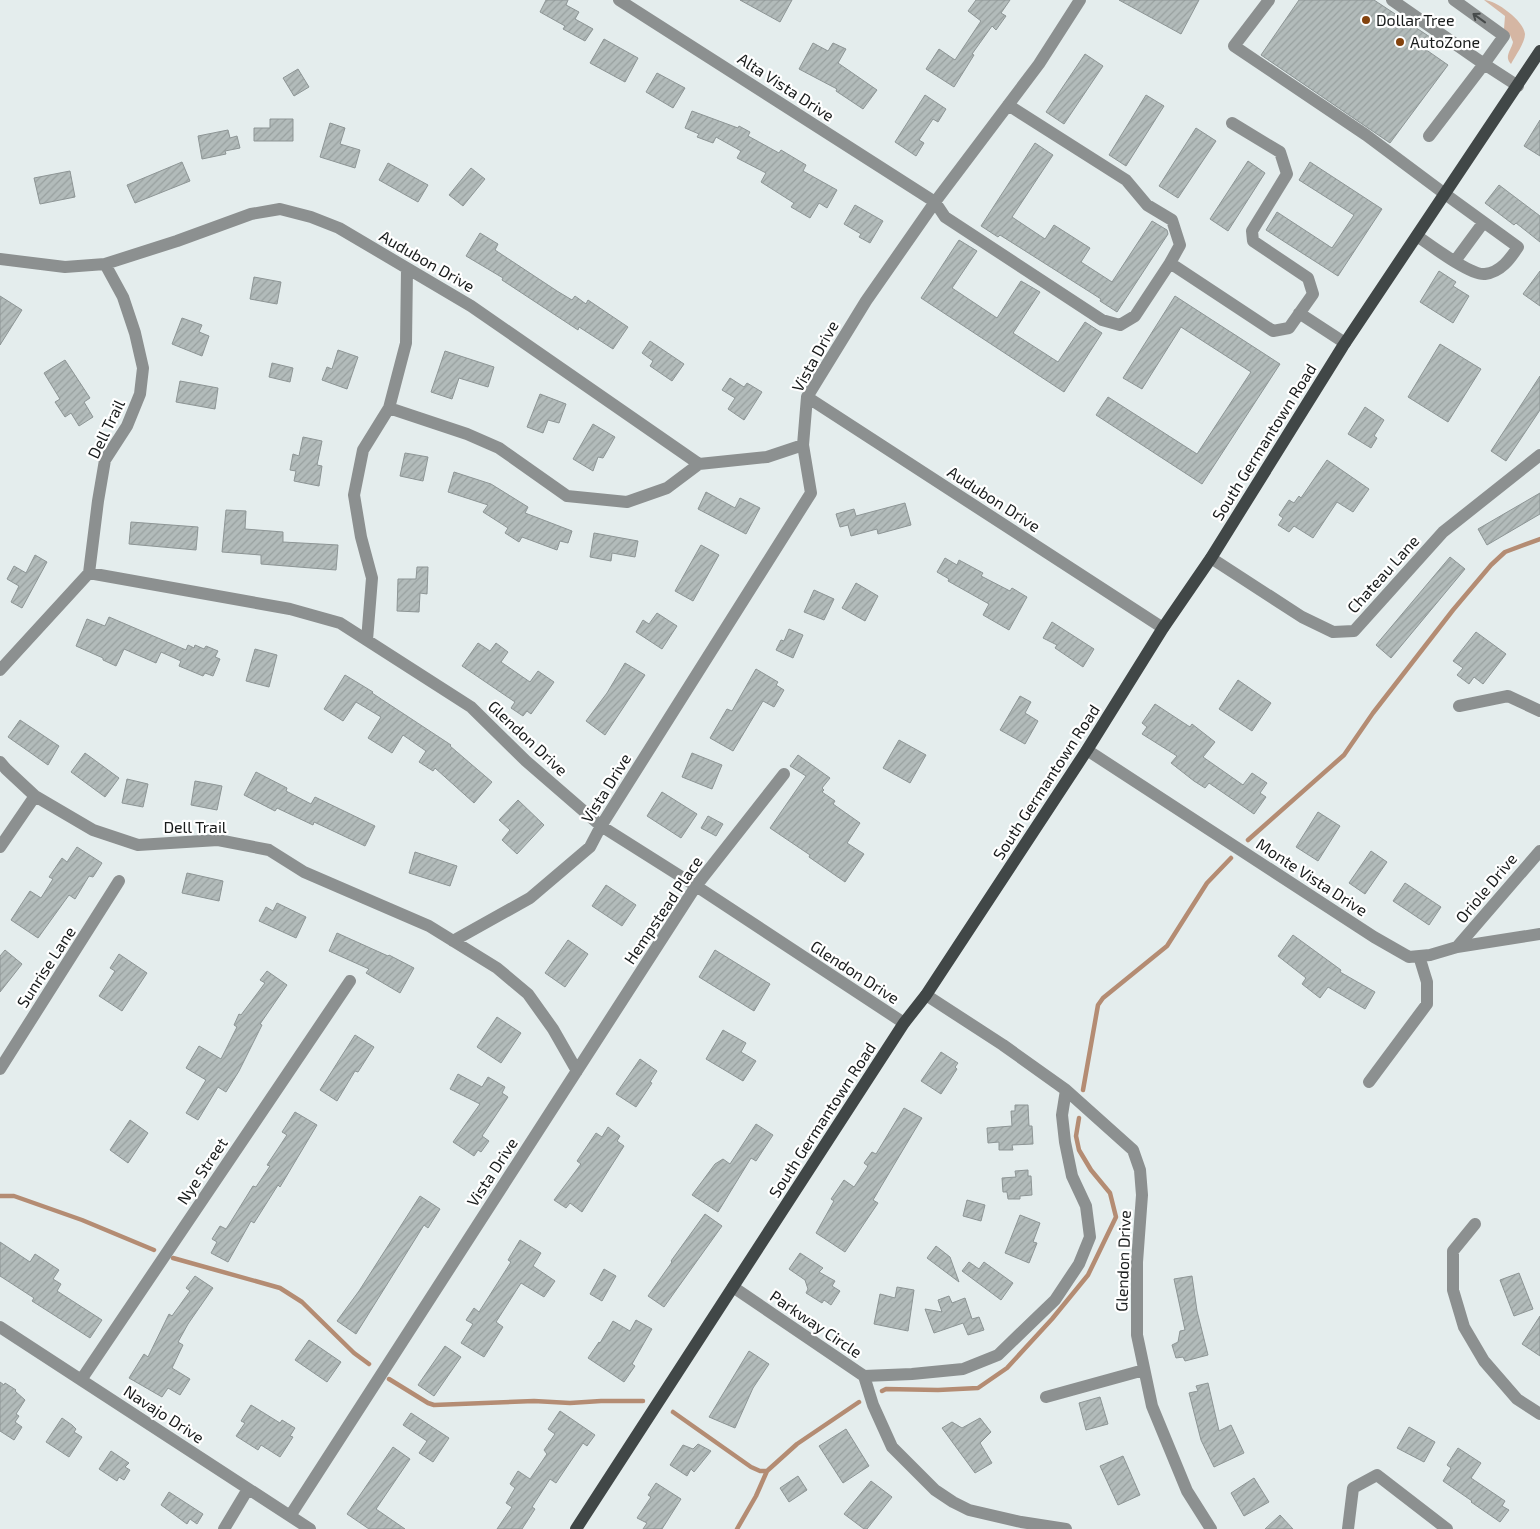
<svg xmlns="http://www.w3.org/2000/svg" width="1540" height="1529" viewBox="0 0 1540 1529" font-family="'Exo 2',sans-serif">
<style>
.grass{fill:#d5b6a3}
.lines{fill:none;stroke-linecap:round;stroke-linejoin:round}
.stream{stroke:#b48c73;stroke-width:4.5}
.building{fill:url(#building-hatch);stroke:#8d9595}
.minor{stroke:#8c9090;stroke-width:12}
.major{stroke:#414747;stroke-width:12}
.oneway{stroke:#464a4a}
.poi-dot{fill:#83420d;stroke:#fff;stroke-width:2}
.labels{text-anchor:middle;stroke-width:4.5;stroke-linejoin:round;paint-order:stroke}
.poi-label{font-size:16px;fill:#181b1b;stroke:#fff;text-anchor:start}
.street-label{font-size:16px;fill:#181b1b;stroke:#fff}
</style>
<defs>
<pattern id="building-hatch" width="6" height="6" patternUnits="userSpaceOnUse" patternTransform="scale(1.25)"><rect width="6" height="6" fill="#b2bbba"/><path d="M-1 1l2-2M0 6l6-6M5 7l2-2" fill="none" stroke="#98a09f"/></pattern>
</defs>
<rect width="100%" height="100%" fill="#e4eded"/>
<path class="grass" d="M1484,0C1496,0 1524,21 1525,34C1525,43 1515,56 1511,64C1504,56 1511,51 1513,42L1510,35L1504,29L1505,16Z"/>
<g class="lines">
<path class="stream" d="M1248,840L1344,755L1373,713L1453,610L1491,565L1505,552L1540,539
M1083,1090L1098,1005L1103,998L1167,946L1207,883L1231,858
M0,1196H14L82,1220L154,1250
M173,1258L280,1288L302,1302L354,1353L369,1364
M389,1379L428,1403L434,1405L534,1401L570,1403L601,1401H643
M882,1391L886,1389L938,1390L978,1388L1007,1368L1052,1319L1088,1275L1116,1217L1110,1193L1091,1170L1079,1150L1076,1136L1079,1118
M673,1412L751,1467L760,1471H767
M737,1529L756,1496L767,1471L797,1444L859,1402"/>
</g>
<path class="building" d="M546,0H568L566,5L579,12L575,19L593,29L585,41L563,29L565,26L540,12Z
M740,0H792L780,22Z
M976,0H1010L1001,13L1006,16L996,30L992,26L972,54L974,55L954,87L926,69L939,49L955,60L981,21L968,11Z
M1119,0H1199L1181,34Z
M1299,0H1374L1433,39L1425,49L1448,65L1390,143L1261,55Z
M604,39L638,58L625,82L590,63Z
M813,43L828,51L833,43L846,49L838,63L877,90L863,109L836,91L837,89L799,69Z
M1085,54L1103,66L1064,124L1046,112Z
M298,69L309,87L294,96L283,78Z
M657,73L685,88L673,108L646,92Z
M925,95L946,109L938,122L933,119L919,140L924,143L916,156L895,142Z
M1146,95L1164,106L1126,166L1109,155Z
M692,111L738,128L739,126L750,132L748,136L779,153L781,150L806,165L803,171L837,190L827,208L819,203L810,218L791,207L794,203L761,182L766,173L737,158L741,151L716,137L713,143L697,137L699,134L685,128Z
M270,119H293V141H254V128H270Z
M1540,120V156L1524,146Z
M330,123L345,128L340,144L360,150L355,168L320,157Z
M1196,128L1216,141L1178,198L1159,186Z
M228,130L230,138L237,136L240,148L225,151L226,154L202,159L198,136Z
M1035,143L1053,155L1012,217L1045,239L1054,225L1090,248L1081,262L1112,282L1152,221L1167,230L1168,234L1117,312L1100,301L1101,299L1000,235L998,237L981,226Z
M1248,161L1265,173L1228,231L1210,219Z
M182,162L190,181L135,203L127,185Z
M1310,162L1382,209L1338,276L1266,230L1277,212L1332,248L1354,215L1299,180Z
M388,163L428,185L418,202L379,180Z
M471,168L485,179L463,206L449,195Z
M70,171L75,197L40,204L34,178Z
M1499,185L1540,216V242L1516,223L1514,225L1485,203Z
M855,205L883,221L870,243L859,237L861,234L844,224Z
M480,233L498,244L495,250L557,291L572,300L575,296L586,304L588,300L628,327L613,349L579,327L578,330L502,280L503,278L466,256Z
M959,240L977,251L952,288L997,318L1021,281L1040,292L1013,333L1058,362L1085,322L1102,333L1064,392L921,298Z
M1439,271L1456,282L1453,286L1469,296L1453,323L1420,302Z
M1540,271V306L1523,294Z
M254,277L281,282L277,304L250,299Z
M0,296L22,310L0,345Z
M1175,296L1280,364L1202,484L1096,415L1108,397L1197,454L1251,372L1181,327L1142,389L1123,378Z
M182,318L202,325L199,332L209,336L202,356L172,344Z
M650,341L684,364L672,381L650,366L653,361L642,353Z
M1440,344L1481,369L1448,422L1408,397Z
M338,350L358,357L347,389L322,380L327,367L332,369Z
M445,351L494,367L488,387L459,378L452,399L431,392Z
M65,360L90,398L84,402L93,417L79,426L71,413L65,417L55,402L60,399L44,373Z
M272,363L293,368L290,382L269,377Z
M1540,376V410L1506,461L1491,451Z
M730,378L744,387L747,383L762,392L744,420L728,409L735,398L722,390Z
M180,381L218,388L215,409L176,402Z
M540,394L566,404L559,423L548,420L543,433L527,427Z
M1365,407L1384,420L1374,436L1377,438L1371,448L1348,434Z
M593,424L615,437L603,458L598,457L593,471L573,459Z
M303,437L322,441L317,465L322,466L319,486L294,481L296,471L290,470L293,454L299,456Z
M405,453L428,457L423,481L400,476Z
M1327,460L1369,489L1353,512L1337,502L1313,538L1294,526L1289,532L1278,525L1283,518L1279,515L1289,500L1294,503L1299,496L1301,498Z
M454,472L491,484L528,507L525,513L572,531L568,543L560,541L557,550L522,537L519,542L505,533L508,528L483,512L488,505L448,492Z
M706,492L735,508L740,498L760,508L746,534L698,509Z
M1540,493V514L1487,545L1478,529Z
M905,503L911,525L878,534L877,529L851,536L848,525L840,527L836,514L854,509L856,516Z
M226,510L246,511L245,529L283,532V542L338,545L336,570L261,564V555L222,552Z
M131,522L198,527L196,550L129,544Z
M594,533L638,541L635,557L612,553L611,561L590,557Z
M701,545L719,555L693,601L675,591Z
M35,555L47,562L22,608L11,602L19,586L7,579L14,566L26,573Z
M1450,557L1465,569L1391,658L1376,645Z
M945,558L957,565L959,560L983,573L981,576L1010,591L1012,588L1027,597L1009,630L983,615L989,604L948,581L949,579L937,572Z
M417,567H428L427,594L420,593L419,612L397,611L398,579H416Z
M856,583L878,596L865,621L842,608Z
M814,590L834,599L824,620L804,612Z
M657,613L677,626L662,649L636,632L643,620L649,624Z
M109,617L186,650L188,645L194,648L195,645L204,649L206,646L218,651L215,657L220,659L213,676L205,673L203,676L179,666L181,661L161,652L156,663L124,649L116,666L103,660V658L76,646L87,619L105,626Z
M1052,622L1094,649L1083,667L1055,648L1057,645L1043,638Z
M789,629L803,635L793,658L776,650L781,640L784,641Z
M1476,632L1506,654L1483,684L1474,677L1469,684L1457,675L1463,668L1453,661Z
M478,643L490,651L496,643L508,652L501,662L530,682L538,671L554,682L531,714L527,711L523,716L511,708L515,702L462,666Z
M255,649L277,655L269,687L246,681Z
M625,663L645,675L605,735L586,721L607,693Z
M756,669L778,682L776,685L784,690L774,707L763,701L733,751L710,738L727,709L732,711Z
M345,675L373,692L372,693L451,745L450,746L492,782L474,803L435,768L433,771L419,762L426,751L403,735L392,753L368,738L381,717L356,702L343,721L324,709Z
M1238,680L1271,703L1252,731L1219,709Z
M1020,696L1031,702L1025,713L1038,721L1025,744L1000,730Z
M1155,704L1190,727L1192,724L1215,742L1203,757L1243,785L1252,773L1267,783L1260,793L1266,797L1254,814L1209,783L1205,788L1194,781L1171,763L1177,756L1142,734L1147,727L1142,723Z
M20,720L59,746L48,765L8,737Z
M899,740L926,755L910,783L883,768Z
M85,753L119,778L105,797L71,772Z
M692,753L722,765L712,789L682,777Z
M798,755L830,778L822,788L824,790L822,792L835,801L833,804L860,823L847,843L864,854L845,882L809,857L810,855L770,828L806,776L790,766Z
M256,772L287,788L286,791L311,804L315,797L375,826L365,846L314,822L313,825L277,808L275,811L244,795Z
M127,779L148,784L143,807L122,803Z
M195,781L222,786L217,810L191,805Z
M662,792L697,814L681,838L647,816Z
M518,800L544,825L517,854L502,840L510,830L499,820Z
M1318,812L1340,826L1318,861L1296,847Z
M708,816L723,824L716,836L701,828Z
M77,847L102,863L93,877L89,876L75,899L69,895L38,938L11,920L30,891L41,898L53,879L49,877L62,858L67,862Z
M1371,851L1387,862L1365,894L1349,883Z
M415,852L457,866L450,886L409,873Z
M187,873L223,881L219,901L182,893Z
M1405,883L1441,907L1429,925L1393,901Z
M606,885L636,905L622,926L592,906Z
M277,903L306,917L296,938L259,921L266,907L273,911Z
M337,933L388,956L389,955L414,968L400,993L366,973L369,969L329,951Z
M1293,935L1341,970L1340,972L1375,992L1365,1009L1328,987L1320,998L1302,984L1306,978L1278,956Z
M568,940L588,954L565,987L545,973Z
M5,950L22,964L0,992V956Z
M715,950L770,984L754,1011L699,977Z
M119,954L147,973L122,1011L99,996L115,971L110,968Z
M267,971L287,985L260,1024L262,1025L239,1071L226,1092L218,1087L198,1120L186,1113L206,1080L186,1068L199,1046L221,1059L237,1027L234,1025L239,1014L241,1015L265,983L260,980Z
M497,1017L521,1033L501,1063L477,1047Z
M723,1030L746,1043L741,1052L756,1061L743,1081L706,1059Z
M355,1035L374,1047L358,1072L355,1071L337,1101L320,1090Z
M941,1052L958,1063L955,1067L957,1069L941,1094L921,1081Z
M640,1059L657,1071L650,1082L652,1083L636,1107L616,1094Z
M458,1074L482,1087L488,1077L505,1087L502,1093L508,1097L482,1136L489,1141L481,1152L478,1150L474,1156L453,1142L480,1104L450,1089Z
M1015,1105H1028L1029,1126H1032L1033,1144L1012,1145L1013,1150H999V1142L988,1143L987,1128L1012,1126L1011,1111H1015Z
M904,1108L922,1118L873,1200L878,1203L845,1252L816,1233L834,1201L831,1199L844,1180L854,1187L868,1166L864,1163L872,1152L876,1154Z
M295,1112L317,1125L280,1187L278,1185L254,1223L251,1221L228,1262L211,1253L217,1242L212,1239L220,1226L226,1229L230,1223L253,1186L256,1187L270,1166L267,1165L287,1135L282,1132Z
M130,1120L148,1133L128,1163L110,1150Z
M756,1124L773,1135L756,1161L751,1158L718,1212L692,1195L715,1164L723,1159L730,1164Z
M608,1127L620,1136L617,1141L624,1146L582,1212L570,1203L566,1208L554,1200L581,1164L577,1161L596,1133L602,1137Z
M1028,1170V1176H1031L1032,1195L1020,1196V1199H1008L1007,1192H1003L1002,1178L1016,1177L1015,1171Z
M420,1196L440,1209L428,1228L424,1225L356,1334L337,1321L359,1291Z
M967,1200L985,1205L981,1221L963,1216Z
M705,1214L722,1226L664,1307L648,1296L672,1262L671,1261Z
M1020,1215L1040,1223L1033,1242L1037,1243L1029,1263L1005,1253Z
M520,1240L541,1253L533,1266L555,1281L544,1297L521,1283L496,1322L503,1327L484,1357L461,1343L473,1324L466,1320L474,1308L479,1312L511,1262L508,1260Z
M0,1242L30,1262L35,1254L59,1270L53,1279L61,1284L57,1291L102,1320L90,1338L32,1301L34,1298L0,1276Z
M936,1246L950,1257L959,1282L927,1258Z
M800,1253L823,1268L819,1272L835,1281L832,1286L840,1291L831,1305L824,1300L822,1303L806,1293L808,1289L805,1280L789,1269Z
M969,1262L979,1269L984,1262L1013,1283L1001,1300L962,1271Z
M604,1269L616,1276L602,1301L590,1294Z
M1519,1273L1533,1309L1514,1316L1500,1280Z
M195,1276L213,1288L188,1324L178,1342L183,1345L172,1368L190,1379L180,1395L168,1388L162,1397L129,1378L144,1354L148,1357L169,1314L172,1316L190,1291L186,1288Z
M1192,1276L1197,1311L1208,1355L1185,1361L1183,1357L1176,1358L1172,1345L1178,1342L1180,1331L1185,1330L1174,1279Z
M897,1287L914,1290L908,1331L874,1324L880,1294L895,1298Z
M949,1296L952,1303L965,1298L972,1319L979,1317L984,1330L968,1335L963,1323L934,1333L925,1309L942,1312L938,1300Z
M1540,1316V1356L1522,1344Z
M636,1320L652,1329L632,1364L635,1366L624,1382L588,1358L599,1342L600,1343L613,1321L630,1331Z
M309,1340L341,1362L327,1382L295,1360Z
M445,1346L461,1357L434,1396L418,1385Z
M749,1351L769,1364L753,1388L735,1428L709,1417Z
M0,1382L4,1385L5,1383L16,1390L15,1391L25,1400L16,1414L19,1416L15,1422L22,1427L14,1440L0,1431Z
M1208,1383L1219,1431L1231,1425L1244,1453L1214,1467L1201,1440L1189,1393L1198,1391L1196,1386Z
M1100,1397L1108,1424L1086,1430L1079,1403Z
M251,1405L280,1423L282,1420L295,1428L290,1436L293,1437L280,1457L261,1445L258,1450L236,1436L245,1423L241,1421Z
M560,1411L595,1435L587,1446L583,1443L556,1483L550,1479L532,1507L535,1509L522,1529H497L512,1507L506,1503L515,1488L510,1484L518,1471L530,1479L547,1454L544,1450L555,1434L548,1429Z
M411,1413L449,1438L433,1462L419,1453L427,1441L403,1425Z
M62,1418L72,1425L76,1429L74,1432L82,1437L69,1457L46,1442Z
M980,1418L991,1432L980,1443L992,1463L975,1473L942,1428L952,1422L962,1428Z
M1409,1427L1435,1442L1424,1462L1397,1448Z
M846,1429L869,1466L843,1483L819,1446Z
M698,1444L711,1451L694,1472L691,1469L687,1476L670,1465L683,1445L693,1449Z
M393,1447L410,1459L376,1509L405,1529H369L347,1514Z
M1458,1448L1481,1463L1471,1478L1505,1501L1502,1506L1509,1510L1500,1522L1471,1502L1472,1501L1443,1481L1451,1468L1447,1465Z
M111,1451L129,1463L125,1467L130,1470L124,1480L119,1477L117,1481L99,1469Z
M1123,1456L1140,1495L1118,1505L1100,1466Z
M798,1476L807,1490L789,1502L780,1488Z
M1254,1478L1269,1502L1244,1516L1231,1493Z
M871,1481L892,1497L867,1529H864L844,1514Z
M656,1483L681,1499L662,1529H643L647,1523L637,1518L651,1497L648,1495Z
M169,1492L203,1514L197,1524L190,1519L187,1524L161,1505Z
M1280,1515L1293,1529H1265Z"/>
<g class="lines">
<path class="minor" d="M619,0L935,202L945,217L1102,320L1120,325L1135,316L1170,263L1273,331L1289,328L1313,294L1308,278L1253,241L1252,231L1287,174L1280,152L1232,123
M1269,0L1234,46L1366,135L1445,194L1518,247C1510,259 1501,272 1485,274C1471,276 1430,245 1417,236
M1392,0L1484,64L1429,136
M1454,0L1504,36L1484,64L1518,86
M1008,105L1126,180L1147,205L1172,220L1180,245L1170,263
M0,259L65,267L105,264L177,241L251,214L280,209L311,217L339,228L471,306L699,464L767,457L803,445
M1455,261L1483,223
M1299,313L1345,343
M807,397L1163,628
M389,408L467,434L499,448L567,496L627,502L667,488L699,464
M1211,558L1302,617L1333,632L1354,631L1443,532L1540,455
M89,573L290,609L340,623L471,707L526,761L601,826L696,886L904,1023
M367,640L372,578L361,537L354,495L363,450L389,408L406,343L407,269
M0,670L89,573L98,501L105,460L127,426L140,394L143,368L135,333L123,297L105,264
M1459,706L1508,696L1540,711
M1087,750L1374,937L1409,957L1430,955L1457,947L1540,934
M0,762L6,769L35,796L93,830L138,845L218,840L269,850L304,872L429,926L497,968L528,994L553,1029L577,1071
M0,847L35,796
M453,941L530,898L590,847L601,826L811,493L803,445L807,397L866,301L935,202L1039,64L1080,0
M1457,947L1540,851
M926,995L1003,1045L1066,1090L1133,1150L1140,1170L1142,1195L1137,1262V1335L1152,1406L1187,1491L1211,1529
M0,1069L119,881
M1369,1082L1427,1004V982L1419,956
M1475,1224L1453,1251V1290L1464,1327L1484,1361L1517,1399L1540,1414
M733,1287L864,1376L912,1374L963,1369L998,1355L1055,1300L1079,1264L1090,1237L1086,1206L1072,1176L1065,1142L1062,1115L1066,1090
M0,1327L310,1529
M864,1376L873,1405L892,1447L935,1490L953,1502L969,1510L1021,1522L1066,1529
M81,1380L350,981
M1046,1397L1144,1370
M290,1516L696,886L784,774
M224,1529L248,1489
M1348,1529L1353,1488L1377,1475L1447,1529"/>
<path class="major" d="M576,1529L904,1023L926,995L1087,750L1163,628L1211,558L1343,346L1540,51"/>
</g>
<defs><path id="oneway-shaft" d="M-6 0H5M1.5-3L5.5 0L1.5 3" fill="none" stroke-width="1.6" stroke-linecap="round" stroke-linejoin="round" transform="scale(1.25)"/></defs>
<use class="oneway" href="#oneway-shaft" transform="translate(1479 18) rotate(-144)"/>
<g class="poi-dot">
<circle cx="1366" cy="20" r="5"/>
<circle cx="1400" cy="42" r="5"/>
</g>
<g class="labels">
<g class="poi-label">
<text x="1376" y="26">Dollar Tree</text>
<text x="1410" y="48">AutoZone</text>
</g>
<g class="street-label">
<text transform="translate(786 87) rotate(33)" y="6">Alta Vista Drive</text>
<text transform="translate(427 261) rotate(30)" y="6">Audubon Drive</text>
<text transform="translate(815 356) rotate(-61)" y="6">Vista Drive</text>
<text transform="translate(106 429) rotate(-64)" y="6">Dell Trail</text>
<text transform="translate(1264 442) rotate(-58)" y="6">South Germantown Road</text>
<text transform="translate(994 499) rotate(33)" y="6">Audubon Drive</text>
<text transform="translate(1383 574) rotate(-48)" y="6">Chateau Lane</text>
<text transform="translate(528 738) rotate(43)" y="6">Glendon Drive</text>
<text transform="translate(1046 782) rotate(-57)" y="6">South Germantown Road</text>
<text transform="translate(606 788) rotate(-58)" y="6">Vista Drive</text>
<text x="195" y="833">Dell Trail</text>
<text transform="translate(1312 877) rotate(33)" y="6">Monte Vista Drive</text>
<text transform="translate(1486 888) rotate(-50)" y="6">Oriole Drive</text>
<text transform="translate(663 910) rotate(-56)" y="6">Hempstead Place</text>
<text transform="translate(46 967) rotate(-57)" y="6">Sunrise Lane</text>
<text transform="translate(855 972) rotate(33)" y="6">Glendon Drive</text>
<text transform="translate(822 1120) rotate(-57)" y="6">South Germantown Road</text>
<text transform="translate(202 1171) rotate(-56)" y="6">Nye Street</text>
<text transform="translate(492 1172) rotate(-57)" y="6">Vista Drive</text>
<text transform="translate(1123 1261) rotate(-88)" y="6">Glendon Drive</text>
<text transform="translate(816 1324) rotate(34)" y="6">Parkway Circle</text>
<text transform="translate(164 1414) rotate(33)" y="6">Navajo Drive</text>
</g>
</g>
</svg>
